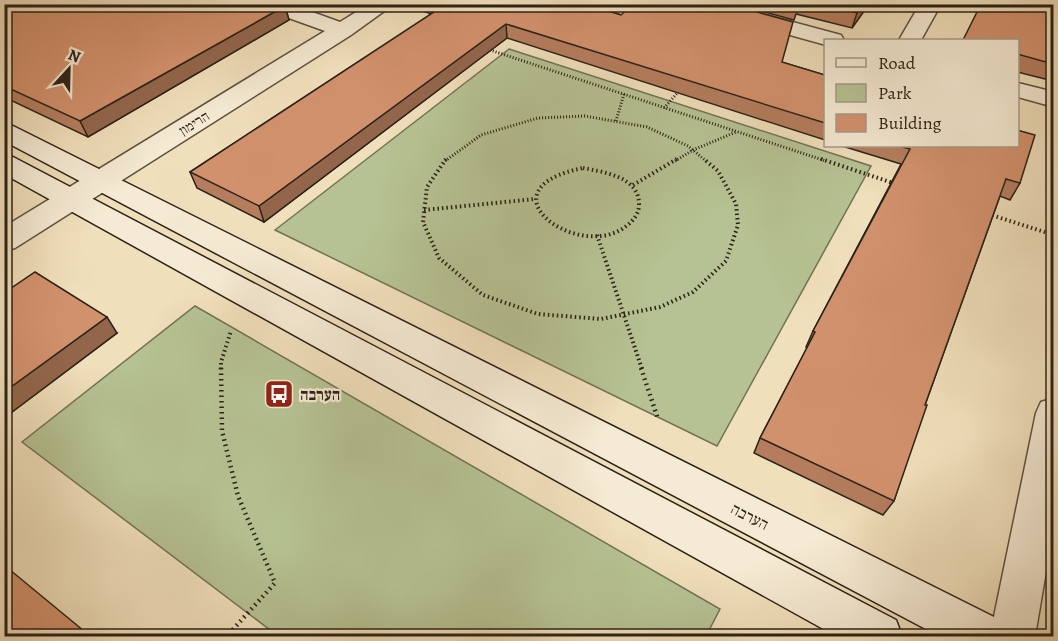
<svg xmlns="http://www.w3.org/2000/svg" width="1058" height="641" viewBox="0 0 1058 641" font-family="Alegreya,'Frank Ruhl Libre',serif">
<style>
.green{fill:#b6c293;stroke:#707255;stroke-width:1.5}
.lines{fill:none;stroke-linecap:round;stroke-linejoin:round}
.street-casing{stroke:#5c5140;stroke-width:3}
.secondary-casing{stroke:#2b2217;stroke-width:3}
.path-far2{stroke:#2b2217;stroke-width:3;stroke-dasharray:1 2;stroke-linecap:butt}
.path-far1{stroke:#2b2217;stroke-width:4;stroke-dasharray:1.5 3;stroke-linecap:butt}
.path{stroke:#2b2217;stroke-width:4.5;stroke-dasharray:1.5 4;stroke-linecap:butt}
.street{fill:#f5ead3;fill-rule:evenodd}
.secondary{fill:#f5ead3;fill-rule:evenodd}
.wall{fill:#b57d5e;stroke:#2b2217;stroke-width:1.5}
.shaded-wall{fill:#93664c;stroke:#2b2217;stroke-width:1.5}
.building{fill:#d2916d;stroke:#2b2217;stroke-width:1.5}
.labels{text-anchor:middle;stroke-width:4.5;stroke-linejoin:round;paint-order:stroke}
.far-street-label{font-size:14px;fill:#2b2217;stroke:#f5ead3}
.poi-label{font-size:16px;font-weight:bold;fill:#2b2217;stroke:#f5ead3;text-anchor:start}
.street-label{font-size:16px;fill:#2b2217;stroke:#f5ead3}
</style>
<rect width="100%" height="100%" fill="#f0dfbb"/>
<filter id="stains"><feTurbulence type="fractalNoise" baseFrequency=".00333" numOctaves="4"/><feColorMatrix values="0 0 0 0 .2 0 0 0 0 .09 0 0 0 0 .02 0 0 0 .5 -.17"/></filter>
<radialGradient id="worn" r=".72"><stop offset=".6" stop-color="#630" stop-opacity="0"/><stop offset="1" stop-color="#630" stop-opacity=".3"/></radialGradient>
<path class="green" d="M509,49L871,166L717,446L275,230Z
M195,306L720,609L706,636H278L22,442Z"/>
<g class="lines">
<g class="street-casing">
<path id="street" d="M258,4H290L340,22L369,4H394L351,35L15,248L4,251V227L325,31L261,8Z
M690,4H726L841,35L844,40H826V45L693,8Z
M920,4H941L921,40H899Z
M1018,83L1054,92V107L1018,97Z
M1054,398V524L1035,636H990L1036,413L1041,402Z"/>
</g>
<g class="secondary-casing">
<path id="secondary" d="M4,123L13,126L1000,620L1006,636H939L4,141Z
M4,155L13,157L896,620L902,636H836L4,174Z"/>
</g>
<path class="path-far2" d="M487,49L826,161
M664,108L680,90
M616,121L624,94
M445,161L481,135L538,118L585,116L647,127L688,146L706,161
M675,161L693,150L736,132"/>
<path class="path-far1" d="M446,159L427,187L423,222L439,258L483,295L538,314L601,319L660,307L693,292L726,261L738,225L736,204L718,171L704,159
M821,159L896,184
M583,168C604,172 639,177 639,204C639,216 631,223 622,229C574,259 479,189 583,168Z
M633,185L677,159
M424,210L535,199
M988,214L1054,235
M597,235L642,369
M221,369V362L231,331"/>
<path class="path" d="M221,368L222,431L238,496L275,583L227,636
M641,368L658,419"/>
<use href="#street" class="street"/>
<use href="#secondary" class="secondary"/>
</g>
<path class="wall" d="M4,4L285,6L289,20L88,137L4,97Z
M298,4H316L309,8Z
M400,4H585L825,75V140L507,38L264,222L197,188L190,172L432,14Z
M736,4H869L852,28L796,14L794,20Z
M1053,4V81L1017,72V40Z
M842,146H1017L1020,183L1010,200L1000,196L925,405L894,501L883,515L754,453L760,438L807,348L806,347L813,331L901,164Z
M4,293L117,333L12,412L4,406Z"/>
<path class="shaded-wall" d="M308,4H316L309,8Z
M864,4H869L852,28L857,13Z
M285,6L289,20L88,137L80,121Z
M506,24L507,38L264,222L259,206Z
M107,317L117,333L12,412L4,403V392Z"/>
<path class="building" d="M4,4H282L285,6L80,121L4,86Z
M446,4H585L621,15L633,4H728L793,22L782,62L825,75V123L506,24L259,206L190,172Z
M822,4H864L857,13Z
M981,4H1053V64L1017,54V40H963Z
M1017,130L1035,135L1020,183L1006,179L925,405H927L894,501L760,438L815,332L813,331L910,149L899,146H1017Z
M35,272L107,317L4,392V293Z
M4,565L90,636H4Z"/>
<defs>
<g id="bus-square" transform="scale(1.5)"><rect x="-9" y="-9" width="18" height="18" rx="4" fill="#8f2418" stroke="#f5ead3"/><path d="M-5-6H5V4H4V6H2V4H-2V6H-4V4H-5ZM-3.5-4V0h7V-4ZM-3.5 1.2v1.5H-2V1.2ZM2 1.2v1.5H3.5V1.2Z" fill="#fff"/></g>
</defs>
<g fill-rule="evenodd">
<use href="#bus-square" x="279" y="394"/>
</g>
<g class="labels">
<g class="far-street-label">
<text transform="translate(194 123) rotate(-32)" y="5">הרימון</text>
</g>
<g class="poi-label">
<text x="300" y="400">הערבה</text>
</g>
<g class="street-label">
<text transform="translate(750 516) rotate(27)" y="6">הערבה</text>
</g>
</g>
<rect width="1058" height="641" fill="none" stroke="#f0dfbb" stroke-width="24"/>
<rect x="6" y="6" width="1046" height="629" fill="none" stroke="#2b2217" stroke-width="3"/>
<rect x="12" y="12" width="1034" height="617" fill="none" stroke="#2b2217" stroke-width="1.5"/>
<rect x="824" y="39" width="195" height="108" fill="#f5ead3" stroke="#a49a88" stroke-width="1.5"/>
<rect x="836" y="58" width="30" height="9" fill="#f5ead3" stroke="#a49a88" stroke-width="1.5"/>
<text x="878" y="69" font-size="18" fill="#2b2217">Road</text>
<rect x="836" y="84" width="30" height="18" fill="#b6c293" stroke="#a49a88" stroke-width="1.5"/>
<text x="878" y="99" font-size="18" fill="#2b2217">Park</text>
<rect x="836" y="114" width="30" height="18" fill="#d2916d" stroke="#a49a88" stroke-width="1.5"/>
<text x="878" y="129" font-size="18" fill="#2b2217">Building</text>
<g transform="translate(69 69) rotate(22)" stroke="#f5ead3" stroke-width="4.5" paint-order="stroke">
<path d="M0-4.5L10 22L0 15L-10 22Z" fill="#2b2217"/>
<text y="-9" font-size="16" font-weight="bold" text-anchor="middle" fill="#2b2217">N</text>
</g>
<rect width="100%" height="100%" filter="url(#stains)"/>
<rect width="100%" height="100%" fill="url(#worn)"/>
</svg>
